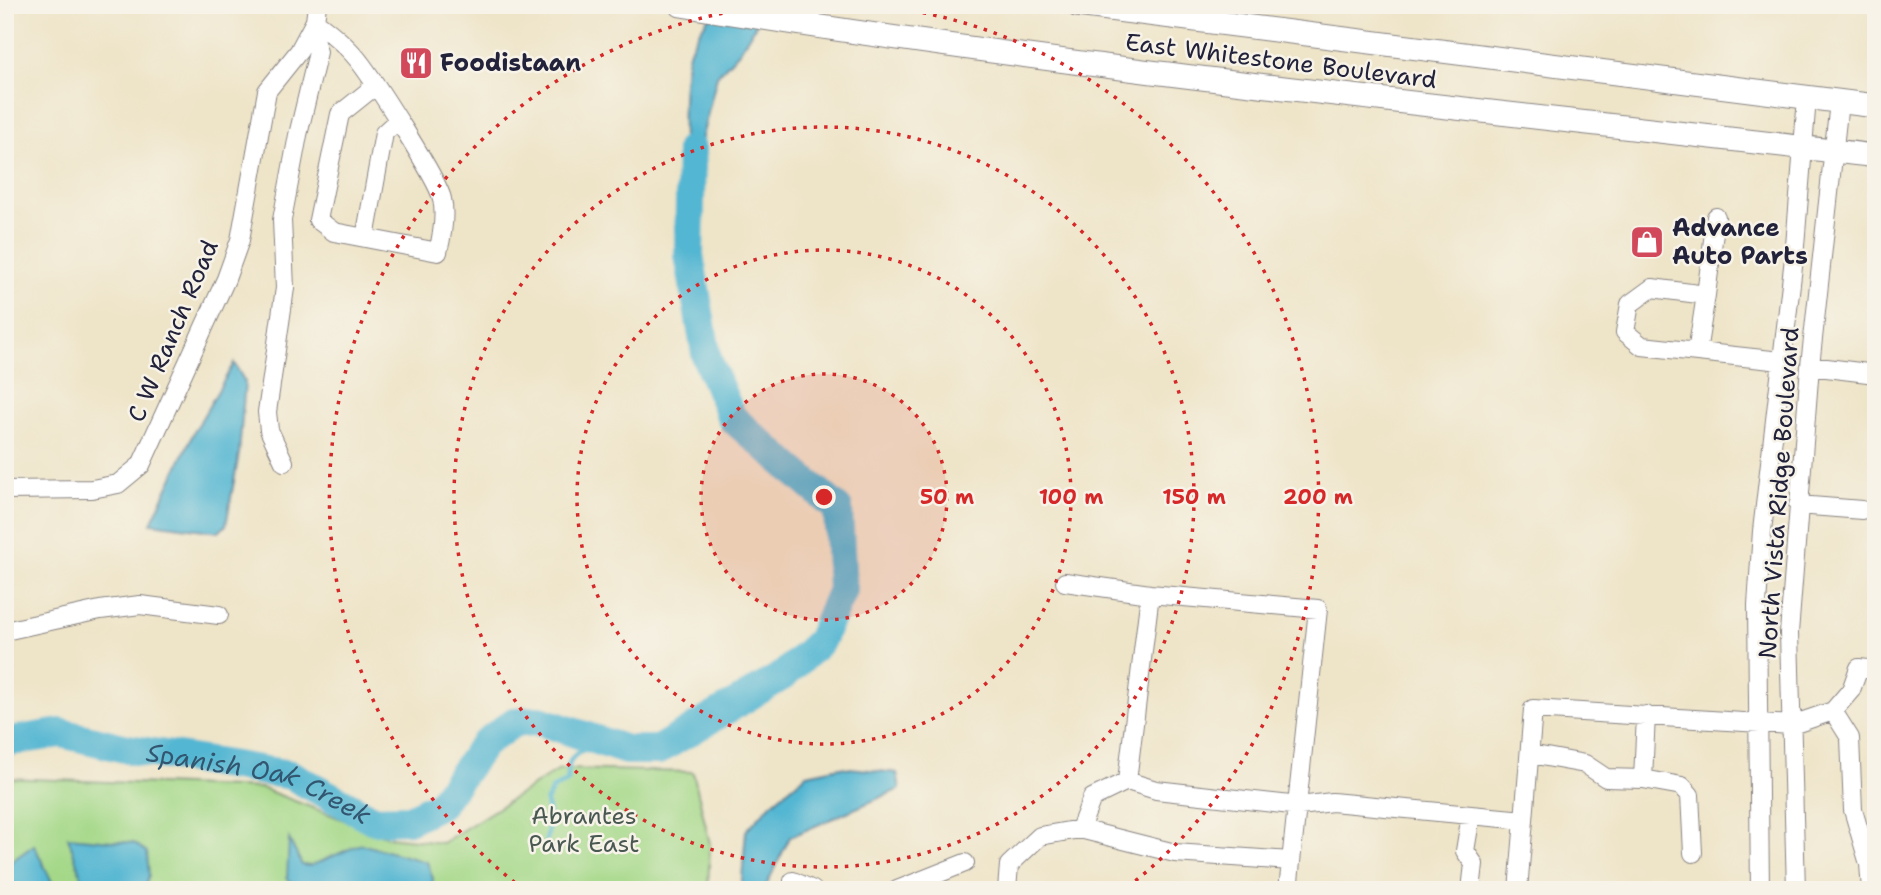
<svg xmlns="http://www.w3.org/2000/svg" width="1881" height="895" viewBox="0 0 1881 895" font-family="'Shantell Sans',sans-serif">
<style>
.green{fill:#a4d888;stroke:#637d62;stroke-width:2}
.water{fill:#53b6d2;stroke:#3a6c86;stroke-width:2}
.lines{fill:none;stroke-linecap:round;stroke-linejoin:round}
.stream{stroke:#53b6d2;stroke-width:5}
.river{stroke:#53b6d2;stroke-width:30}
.minor-casing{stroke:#888382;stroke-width:20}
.major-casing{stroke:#888382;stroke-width:25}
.minor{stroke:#fff;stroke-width:18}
.major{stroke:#fff;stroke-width:23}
.ring{fill:none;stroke:#d62828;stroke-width:3.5;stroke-dasharray:3.5 7}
.labels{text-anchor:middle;stroke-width:5;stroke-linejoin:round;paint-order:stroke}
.street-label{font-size:24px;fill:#22223b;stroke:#f7f3e8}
.poi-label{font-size:24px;font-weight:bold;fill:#22223b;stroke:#f7f3e8;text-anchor:start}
.park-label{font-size:24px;fill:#495952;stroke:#f7f3e8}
.water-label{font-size:26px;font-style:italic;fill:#335670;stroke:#f7f3e8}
.centre{fill:#d62828;stroke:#f7f3e8;stroke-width:3.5}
.ring-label{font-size:21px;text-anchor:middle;font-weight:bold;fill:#d62828;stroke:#f7f3e8;stroke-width:5;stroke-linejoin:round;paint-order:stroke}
</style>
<rect width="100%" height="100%" fill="#f7f3e8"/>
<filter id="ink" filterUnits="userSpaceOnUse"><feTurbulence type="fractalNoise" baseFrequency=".0143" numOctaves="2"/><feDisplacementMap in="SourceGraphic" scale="14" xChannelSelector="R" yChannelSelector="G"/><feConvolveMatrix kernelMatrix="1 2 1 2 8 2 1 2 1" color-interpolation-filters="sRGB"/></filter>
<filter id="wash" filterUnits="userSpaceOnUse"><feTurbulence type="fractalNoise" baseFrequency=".00686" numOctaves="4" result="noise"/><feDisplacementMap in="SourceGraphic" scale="28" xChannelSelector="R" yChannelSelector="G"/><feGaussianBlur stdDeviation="1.57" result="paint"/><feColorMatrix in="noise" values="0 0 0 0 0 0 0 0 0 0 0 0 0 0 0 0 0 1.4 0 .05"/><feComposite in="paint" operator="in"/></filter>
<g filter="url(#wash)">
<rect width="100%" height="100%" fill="#eee4c8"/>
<path class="green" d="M560,769L693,772L710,844L708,890H5V778L261,788L388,837L442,843Z"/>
<path class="water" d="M717,5H768L739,52L717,76L689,190C681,158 680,86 689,53C694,36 708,20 717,5Z
M234,363L245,382L239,454L226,525L219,532L151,523L194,432Z
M840,767L897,773L900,789L790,837L764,890H741L746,831L771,804L807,774Z
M68,837L134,843L147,852L149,875L145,888L86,890Z
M289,839L302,865L310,866L361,844L427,862L433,878L432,890L293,883L287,878Z
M34,845L56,890H5V866Z"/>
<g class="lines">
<path class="stream" d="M546,841L550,821L546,801L553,789L568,781C566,753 577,754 600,741"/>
<path class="river" id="s1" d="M5,742L61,733L128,749L291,775L374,820L410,819L440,804L484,744L514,722L540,721L626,750H658L784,675L820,641L842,590L838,509L732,418L707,359L689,255L691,149"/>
</g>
</g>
<g filter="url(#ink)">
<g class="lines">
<g class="minor-casing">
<path id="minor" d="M315,21C333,34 349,47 362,65C376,84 439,181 442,199C446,216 442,236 438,252L334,232L318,220L340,114L375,86
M365,238L384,133L397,121
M1706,295L1716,217
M1697,352L1706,295L1652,288L1630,304L1625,332L1642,346L1781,361
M1810,366L1876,374
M284,462L269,430L267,412L285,288L282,220L298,135L318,52L311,29
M5,490L92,489L118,484L141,465L226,279L240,240L267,91L299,51L315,21L317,5
M1798,505L1862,510
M1065,582L1150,594L1318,609L1288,890
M5,631L100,610L140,605L219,615
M1833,711L1850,738L1853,810L1869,864L1871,890
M1530,754L1585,764L1606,778L1643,779L1646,715
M1643,779L1682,786L1690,795L1693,853
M1127,781L1150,594
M1471,815L1465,851L1474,864L1471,890
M1524,820L1533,709L1792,725L1833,711L1851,690L1859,668L1876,670
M1080,829L1092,798L1127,781L1156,790L1300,806L1332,802L1524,820L1518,890
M793,881L813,890
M897,890L965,863
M1007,890L1009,865L1040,836L1080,829L1175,853L1291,861
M1760,890L1757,605L1762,531L1794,258L1807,98
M1796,890L1789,633L1810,366L1839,102"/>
</g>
<g class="major-casing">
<path id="major" d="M681,5C1077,70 1477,109 1876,156
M1077,5L1876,106"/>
</g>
<use href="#minor" class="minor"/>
<use href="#major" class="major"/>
</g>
</g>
<circle cx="824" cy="497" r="123" fill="#d62828" fill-opacity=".12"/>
<g class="ring">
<circle cx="824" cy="497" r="123"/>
<circle cx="824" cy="497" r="247"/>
<circle cx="824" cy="497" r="370"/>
<path d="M523 889A494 494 0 0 1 777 5M871 5A494 494 0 0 1 1125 889"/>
</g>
<defs>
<g id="restaurant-square" transform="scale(1.75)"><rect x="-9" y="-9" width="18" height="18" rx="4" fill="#d1495b" stroke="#f7f3e8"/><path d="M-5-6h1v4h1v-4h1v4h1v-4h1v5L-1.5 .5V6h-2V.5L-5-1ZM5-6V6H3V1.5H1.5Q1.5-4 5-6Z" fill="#fff"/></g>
<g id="shop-square" transform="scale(1.75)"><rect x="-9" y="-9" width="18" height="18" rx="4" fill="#d1495b" stroke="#f7f3e8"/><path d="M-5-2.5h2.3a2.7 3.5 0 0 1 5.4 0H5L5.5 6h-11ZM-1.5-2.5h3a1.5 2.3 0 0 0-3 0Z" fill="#fff"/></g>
</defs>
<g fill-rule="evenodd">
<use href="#restaurant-square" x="416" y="63"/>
<use href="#shop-square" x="1647" y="242"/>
</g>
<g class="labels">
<g class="street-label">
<text transform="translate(1281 61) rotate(7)" y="8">East Whitestone Boulevard</text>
<text transform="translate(173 331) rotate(-67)" y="8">C W Ranch Road</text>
<text transform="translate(1779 493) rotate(-86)" y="8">North Vista Ridge Boulevard</text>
</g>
<g class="poi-label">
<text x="440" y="71">Foodistaan</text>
<text x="1672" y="236">Advance<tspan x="1672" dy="28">Auto Parts</tspan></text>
</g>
<g class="park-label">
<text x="584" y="824">Abrantes<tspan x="584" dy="28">Park East</tspan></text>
</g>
<g class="water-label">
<text dy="9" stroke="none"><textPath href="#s1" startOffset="262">Spanish Oak Creek</textPath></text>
</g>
</g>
<circle cx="824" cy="497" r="10" class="centre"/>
<g class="ring-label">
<text x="947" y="504">50 m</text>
<text x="1071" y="504">100 m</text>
<text x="1194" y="504">150 m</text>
<text x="1318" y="504">200 m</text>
</g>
<rect width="1881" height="895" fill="none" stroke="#f7f3e8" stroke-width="28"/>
</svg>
